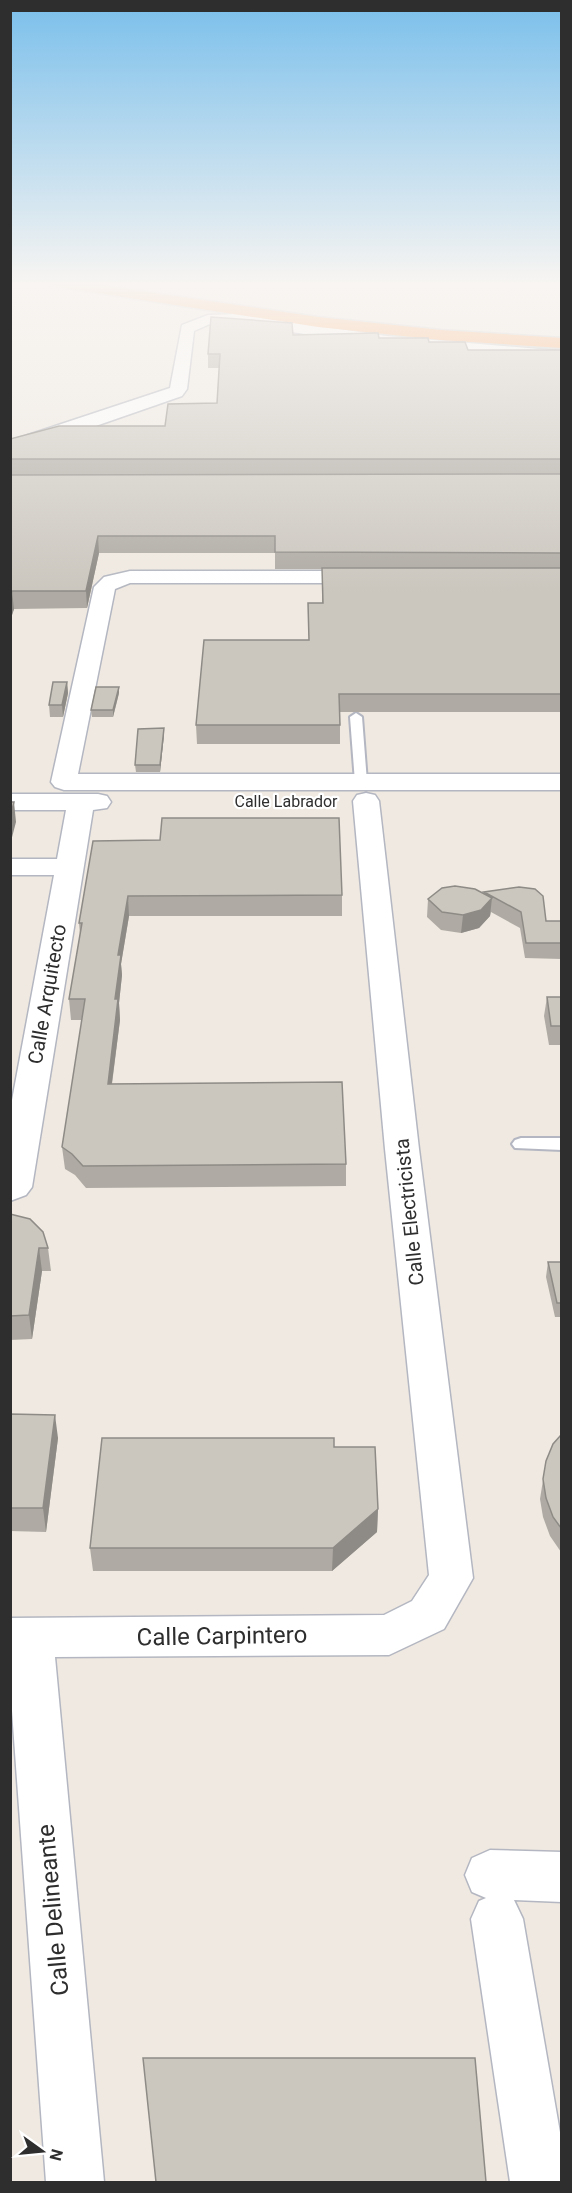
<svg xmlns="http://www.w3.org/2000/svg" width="572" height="2193" viewBox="0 0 572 2193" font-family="Roboto,sans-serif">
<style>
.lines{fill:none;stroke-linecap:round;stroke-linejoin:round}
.lane-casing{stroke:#b4b7c1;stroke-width:4}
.street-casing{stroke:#b4b7c1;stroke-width:3}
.highway-casing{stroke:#c9c9c9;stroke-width:3}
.lane{fill:#fff;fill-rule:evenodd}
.street{fill:#fff;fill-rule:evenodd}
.highway{fill:#ffa35c;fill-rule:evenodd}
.wall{fill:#afaba4}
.shaded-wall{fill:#8e8b86}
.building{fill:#cbc7bf;stroke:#8e8b86;stroke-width:1.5}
.labels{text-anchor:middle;stroke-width:4.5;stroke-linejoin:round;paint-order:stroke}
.far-street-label{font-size:16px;fill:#2e2e2e;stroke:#fff}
.street-label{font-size:20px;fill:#2e2e2e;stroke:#fff}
.near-street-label{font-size:24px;fill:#2e2e2e;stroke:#fff}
</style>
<rect width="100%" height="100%" fill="#efe9e1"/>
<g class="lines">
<g class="lane-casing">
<path id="lane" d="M356,713L362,717L367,782L361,786L355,782L350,717Z
M521,1138H562V1150L515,1148L512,1144L515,1140Z"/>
</g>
<g class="street-casing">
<path id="street" d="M236,314L387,336L562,351V361L387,346L236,324H210L194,331L187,389L182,396L41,445L10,452V441L170,388L182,325L208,315Z
M130,571H368L375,573L379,577L375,581L368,583H130L115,589L78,774H562V790H64L55,787L51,782L94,587L104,577Z
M366,793L375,795L379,801L419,1149L473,1578L444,1629L389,1655L55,1657L104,2182H46L10,1683V1618L384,1615L412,1601L429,1575L385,1149L353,801L357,795Z
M10,794H98L107,796L111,802L107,808L93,810L32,1187L26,1195L10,1201V1111L54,875H10V859H57L66,810H10Z
M490,1850L562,1852V1902L514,1900L523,1919L562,2144V2182H510L471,1919L479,1901L486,1898L472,1892L465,1875L472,1858Z"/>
</g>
<g class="highway-casing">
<path id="highway" d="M52,283H87L318,317L441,330L562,338V348L441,340L318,327L59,287Z"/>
</g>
<use href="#lane" class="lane"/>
<use href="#street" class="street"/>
<use href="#highway" class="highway"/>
</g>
<path class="wall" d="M293,335L379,338L429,342L468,350H561V474L10,475V439L165,426L217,403L219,368H208V354Z
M561,474V712H340V744H197L196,725L309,640L308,603H322V569H275V553H99L87,608L14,609L12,615H10V475Z
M67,682L68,693L63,717H50L49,705Z
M119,693L113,717H92L91,710Z
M164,728V735L160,772H136L135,765Z
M93,841L342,895V916H129L121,964L122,975L119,1003L120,1020L112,1084L346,1164V1186L86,1188L75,1175L65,1169L62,1147L82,1020H71L69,999L80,934L79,923Z
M484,892L546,921H561V959L525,958L520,928L491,912L490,916L479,928L461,933L441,930L427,917L428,899L484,894Z
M547,997H561V1045H549L544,1016Z
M10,1214L48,1248L51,1271H42L32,1339L10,1340Z
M548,1262H561V1317H555L546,1277Z
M10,1414L58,1438L46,1532L10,1531Z
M561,1435V1552L550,1536L543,1517L540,1499L546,1461Z
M334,1447L378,1509L377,1532L332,1571H93L90,1548Z"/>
<path class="shaded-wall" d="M98,536L99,553L87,608L86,591Z
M12,591L14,609L12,615L11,597Z
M67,682L68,693L63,717L62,705Z
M119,687V693L113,717V710Z
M164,728V735L160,772V765Z
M14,802L16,822L10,845V817Z
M128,896L129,916L121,964L122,975L119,1003L120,1020L109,1105L108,1084L118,955Z
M492,898L490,916L479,928L461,933L463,915Z
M39,1248L42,1271L32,1339L29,1315Z
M55,1415L58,1438L46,1532L43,1508Z
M378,1509L377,1532L332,1571L333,1548Z"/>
<path class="building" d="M211,317L292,323L293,335L376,333H378L379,338H428L429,342H465L468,350H561V459H10V439L59,426H165L168,404L217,403L220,354H208Z
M561,474V553L275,552V536H98L86,591H12L10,597V475Z
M322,568H561V694H339L340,725H196L204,640H309L308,603H323Z
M53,682H67L62,705H49Z
M96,687H119L113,710H91Z
M164,728L160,765H135L138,729Z
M10,802H14L10,817Z
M162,818H339L342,895L128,896L118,955H121L115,999H118L108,1084L342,1082L346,1164L83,1166L72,1154L62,1147L85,999H69L82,923H79L93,841L160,840Z
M455,886L475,889L492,898L481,910L463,915L442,912L428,899L442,888Z
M519,887L535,889L543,896L546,921H561V943H526L521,912L484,892Z
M547,997H561V1026H551Z
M10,1214L30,1219L43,1232L48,1248H39L29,1315L10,1316Z
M548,1262H561V1303H557Z
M10,1414L55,1415L43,1508H10Z
M561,1435V1528L553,1517L546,1498L543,1479L546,1461L553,1444Z
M102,1438H334V1447H375L378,1509L333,1548H90Z
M143,2058H475L486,2182H156Z"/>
<linearGradient id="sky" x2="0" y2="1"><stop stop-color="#7abfeb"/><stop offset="0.48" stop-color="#f8f5f2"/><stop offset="1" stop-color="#f8f5f2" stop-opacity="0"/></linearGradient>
<rect width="572" height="590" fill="url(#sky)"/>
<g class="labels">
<g class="far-street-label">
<text x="286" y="807">Calle Labrador</text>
</g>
<g class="street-label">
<text transform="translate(47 994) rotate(-80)" y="7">Calle Arquitecto</text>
<text transform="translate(409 1212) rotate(-96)" y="7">Calle Electricista</text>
</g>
<g class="near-street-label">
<text transform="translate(222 1636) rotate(-1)" y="8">Calle Carpintero</text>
<text transform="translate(53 1910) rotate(-95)" y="8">Calle Delineante</text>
</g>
</g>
<rect width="572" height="2193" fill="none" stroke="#2e2e2e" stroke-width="24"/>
<g transform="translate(42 2151) rotate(105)" stroke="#ffffff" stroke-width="4.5" paint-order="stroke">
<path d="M0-4.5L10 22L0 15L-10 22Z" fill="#2e2e2e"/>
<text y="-9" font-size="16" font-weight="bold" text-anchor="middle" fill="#2e2e2e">N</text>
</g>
</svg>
